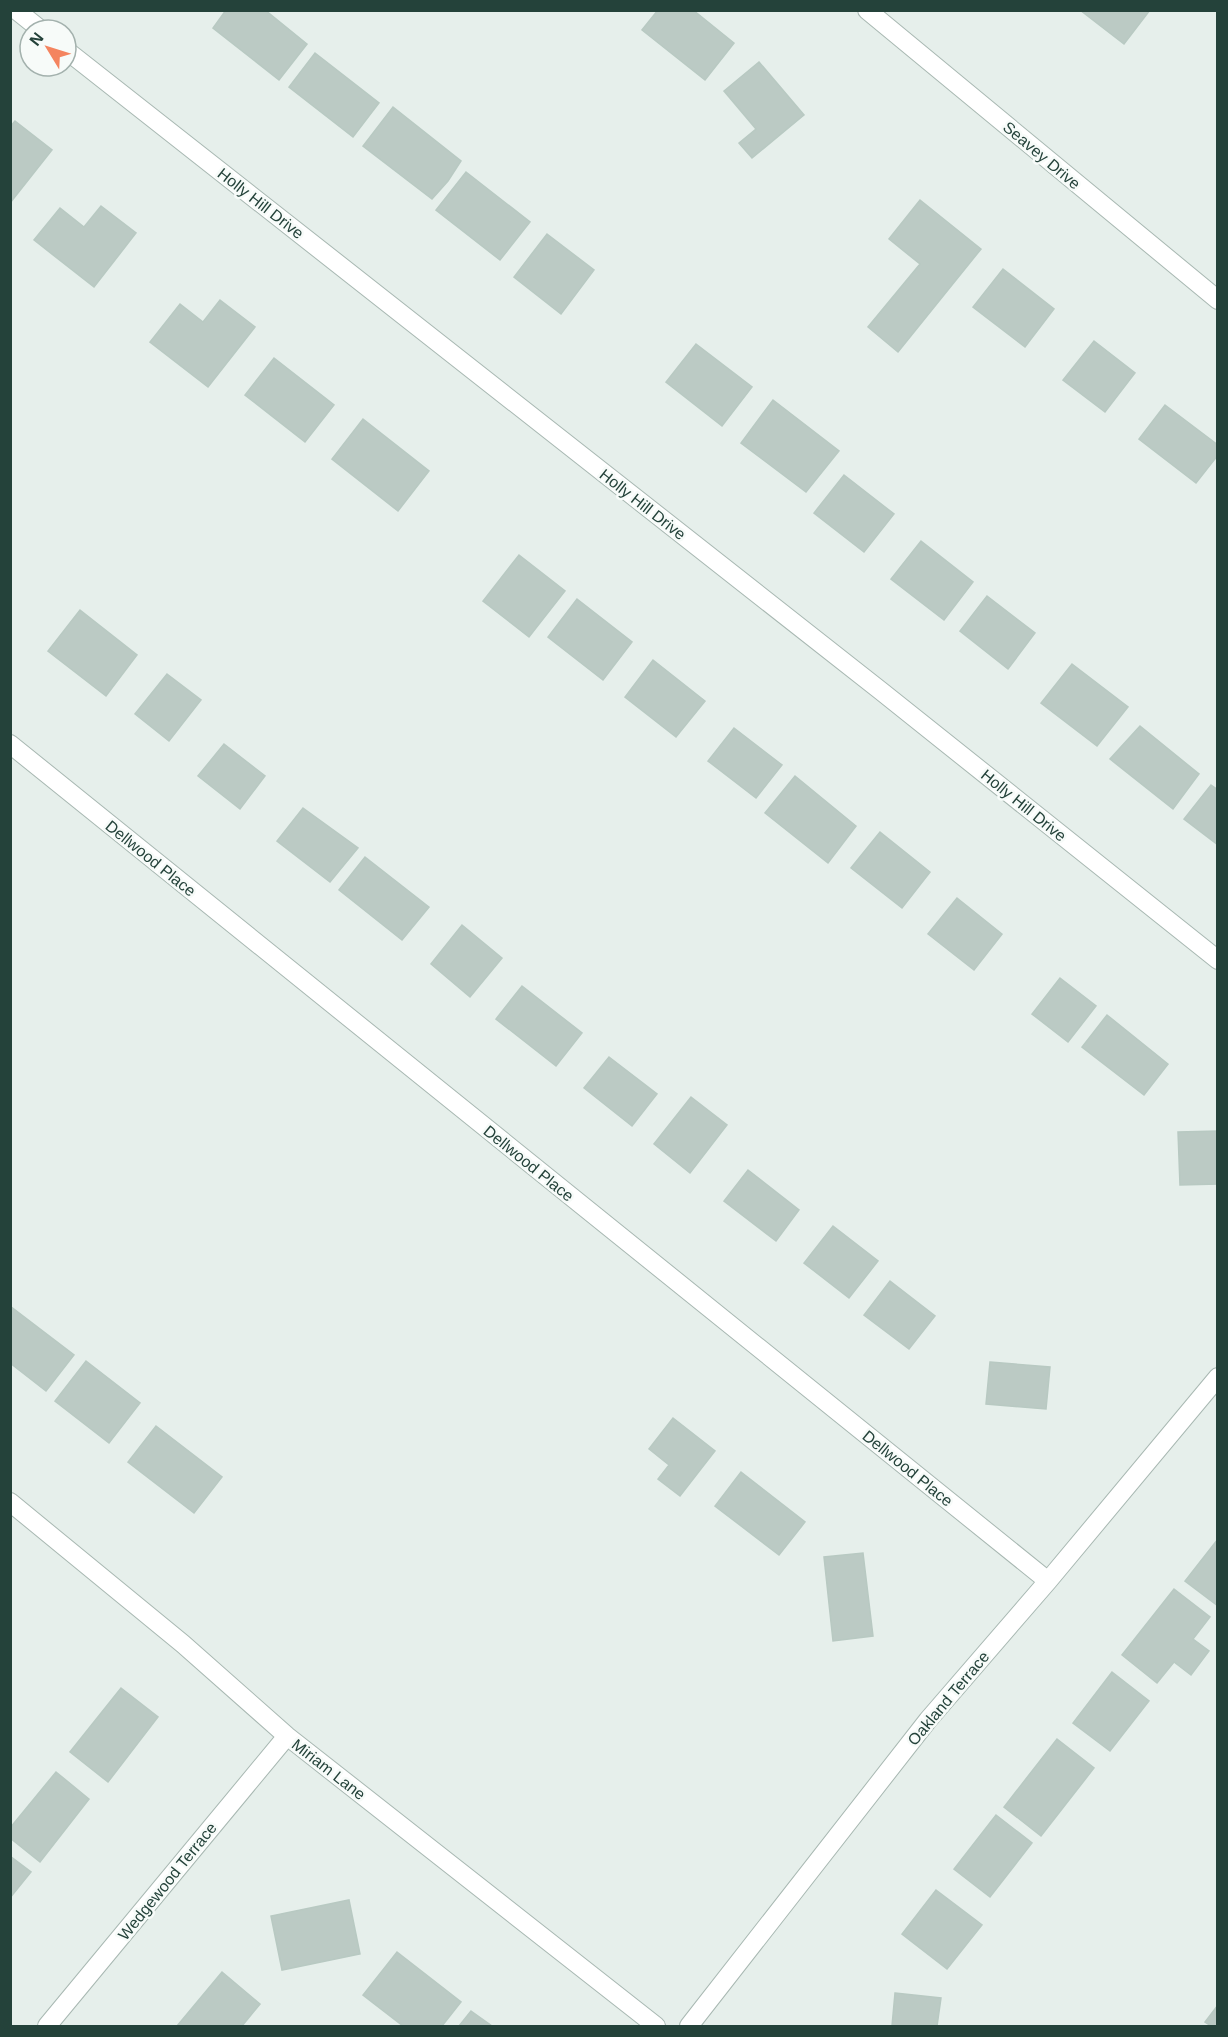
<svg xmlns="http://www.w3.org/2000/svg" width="1228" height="2037" viewBox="0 0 1228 2037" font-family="Arial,sans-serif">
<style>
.building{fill:#bbcac4;stroke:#b8c9c2;stroke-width:1.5}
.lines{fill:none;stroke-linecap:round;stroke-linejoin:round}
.minor-casing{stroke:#a8b8b2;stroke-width:20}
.minor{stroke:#fff;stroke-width:18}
.labels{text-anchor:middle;stroke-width:5;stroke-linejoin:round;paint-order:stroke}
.street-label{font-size:16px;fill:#24423a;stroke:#f7fbf9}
</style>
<rect width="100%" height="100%" fill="#e6efeb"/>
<path class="building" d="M226,10H265L307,44L279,80L213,28Z
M658,10H693L734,43L705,80L642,30Z
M1080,10H1150L1124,44Z
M315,53L379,103L353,137L289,87Z
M759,62L804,115L752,158L739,143L756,129L724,91Z
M393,107L461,161L448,181L432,199L363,146Z
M15,121L52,150L10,203V127Z
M466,172L530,222L500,260L436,210Z
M920,200L981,249L898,352L868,327L920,264L889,239Z
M101,206L136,233L94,287L34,240L60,208L84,227Z
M547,234L594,270L561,314L514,277Z
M1003,269L1054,309L1025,347L973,307Z
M220,300L255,327L208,387L150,342L180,304L203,322Z
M1094,341L1135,373L1105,412L1063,380Z
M696,344L752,387L722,426L666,382Z
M274,358L334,405L305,442L245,395Z
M773,400L839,451L806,492L741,443Z
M1165,405L1218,445V455L1196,483L1139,439Z
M363,419L429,471L398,511L332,459Z
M844,475L894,514L864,552L814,513Z
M921,541L973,582L944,620L891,579Z
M519,555L565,591L529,637L483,601Z
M987,596L1035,633L1008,669L960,631Z
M577,599L632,642L603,680L548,637Z
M80,610L137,655L106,696L48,651Z
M653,660L705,701L676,737L625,697Z
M1072,664L1128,707L1097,746L1041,703Z
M167,674L201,700L169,741L135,714Z
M1140,726L1199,774L1173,809L1110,759Z
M734,728L782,765L756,798L708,761Z
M224,744L265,776L240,809L198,776Z
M795,776L856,826L828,863L765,813Z
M1211,785L1218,790V845L1184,819Z
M303,808L358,848L330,882L277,841Z
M880,832L930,872L902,908L851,868Z
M365,857L429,907L402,940L339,890Z
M957,898L1002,934L974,970L928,934Z
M462,925L502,958L470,997L431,964Z
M1060,978L1096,1006L1068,1042L1032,1014Z
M522,986L582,1033L556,1066L496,1019Z
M1107,1015L1168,1064L1144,1095L1082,1047Z
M609,1057L657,1094L632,1126L584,1088Z
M691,1097L727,1125L690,1173L654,1144Z
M1218,1131V1184L1180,1185L1178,1132Z
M748,1170L799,1210L776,1241L724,1201Z
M833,1226L878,1261L849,1298L804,1263Z
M890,1281L935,1316L909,1349L864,1315Z
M10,1306L74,1355L46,1391L10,1363Z
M86,1361L140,1403L109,1443L55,1401Z
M990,1362L1050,1367L1046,1409L986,1404Z
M673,1418L715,1451L680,1496L658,1479L669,1465L649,1449Z
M156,1426L222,1477L194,1513L128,1462Z
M741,1472L805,1522L779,1555L715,1506Z
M1218,1539V1606L1185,1581Z
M863,1553L873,1636L833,1641L824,1557Z
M1174,1589L1210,1617L1193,1639L1209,1651L1191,1675L1174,1662L1157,1683L1122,1655Z
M1112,1672L1149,1701L1110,1751L1073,1723Z
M121,1688L158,1717L108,1782L70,1752Z
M1057,1739L1094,1768L1041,1836L1004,1807Z
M56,1772L89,1799L40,1862L10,1838V1828Z
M996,1815L1032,1843L990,1897L954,1869Z
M10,1856L31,1872L10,1898Z
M936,1890L982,1925L947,1969L902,1934Z
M349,1900L360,1954L282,1970L271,1916Z
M397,1952L461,2002L442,2026H403L363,1995Z
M222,1972L260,2004L242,2026H177Z
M895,1993L941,1998L937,2026H892Z
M1218,2005V2026H1211L1205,2022Z
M471,2011L492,2026H459Z"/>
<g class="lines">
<g class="minor-casing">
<path id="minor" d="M16,10L41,30
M867,10L1218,300
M66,50L881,691L1218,960
M10,744L1048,1581
M10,1502L183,1644L287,1736L656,2026
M47,2026L287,1736
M689,2026L928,1720L1048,1581L1218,1377"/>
</g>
<use href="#minor" class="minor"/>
</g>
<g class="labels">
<g class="street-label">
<text transform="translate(1042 155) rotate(40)" y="6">Seavey Drive</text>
<text transform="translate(261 203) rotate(38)" y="6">Holly Hill Drive</text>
<text transform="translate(643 504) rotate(38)" y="6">Holly Hill Drive</text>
<text transform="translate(1024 805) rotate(39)" y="6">Holly Hill Drive</text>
<text transform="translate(151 858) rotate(39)" y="6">Dellwood Place</text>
<text transform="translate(529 1163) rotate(39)" y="6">Dellwood Place</text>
<text transform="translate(908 1468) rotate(39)" y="6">Dellwood Place</text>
<text transform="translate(948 1698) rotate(-50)" y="6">Oakland Terrace</text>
<text transform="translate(329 1769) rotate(38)" y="6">Miriam Lane</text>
<text transform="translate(167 1881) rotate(-51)" y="6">Wedgewood Terrace</text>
</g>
</g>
<rect width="1228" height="2037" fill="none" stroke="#24423a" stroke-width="24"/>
<g transform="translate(48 48) rotate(308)"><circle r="28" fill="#f7fbf9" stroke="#a3b1ad" stroke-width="1.5"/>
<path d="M0-4.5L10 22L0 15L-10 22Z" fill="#f4845f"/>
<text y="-9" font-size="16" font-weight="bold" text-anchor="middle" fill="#24423a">N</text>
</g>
</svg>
